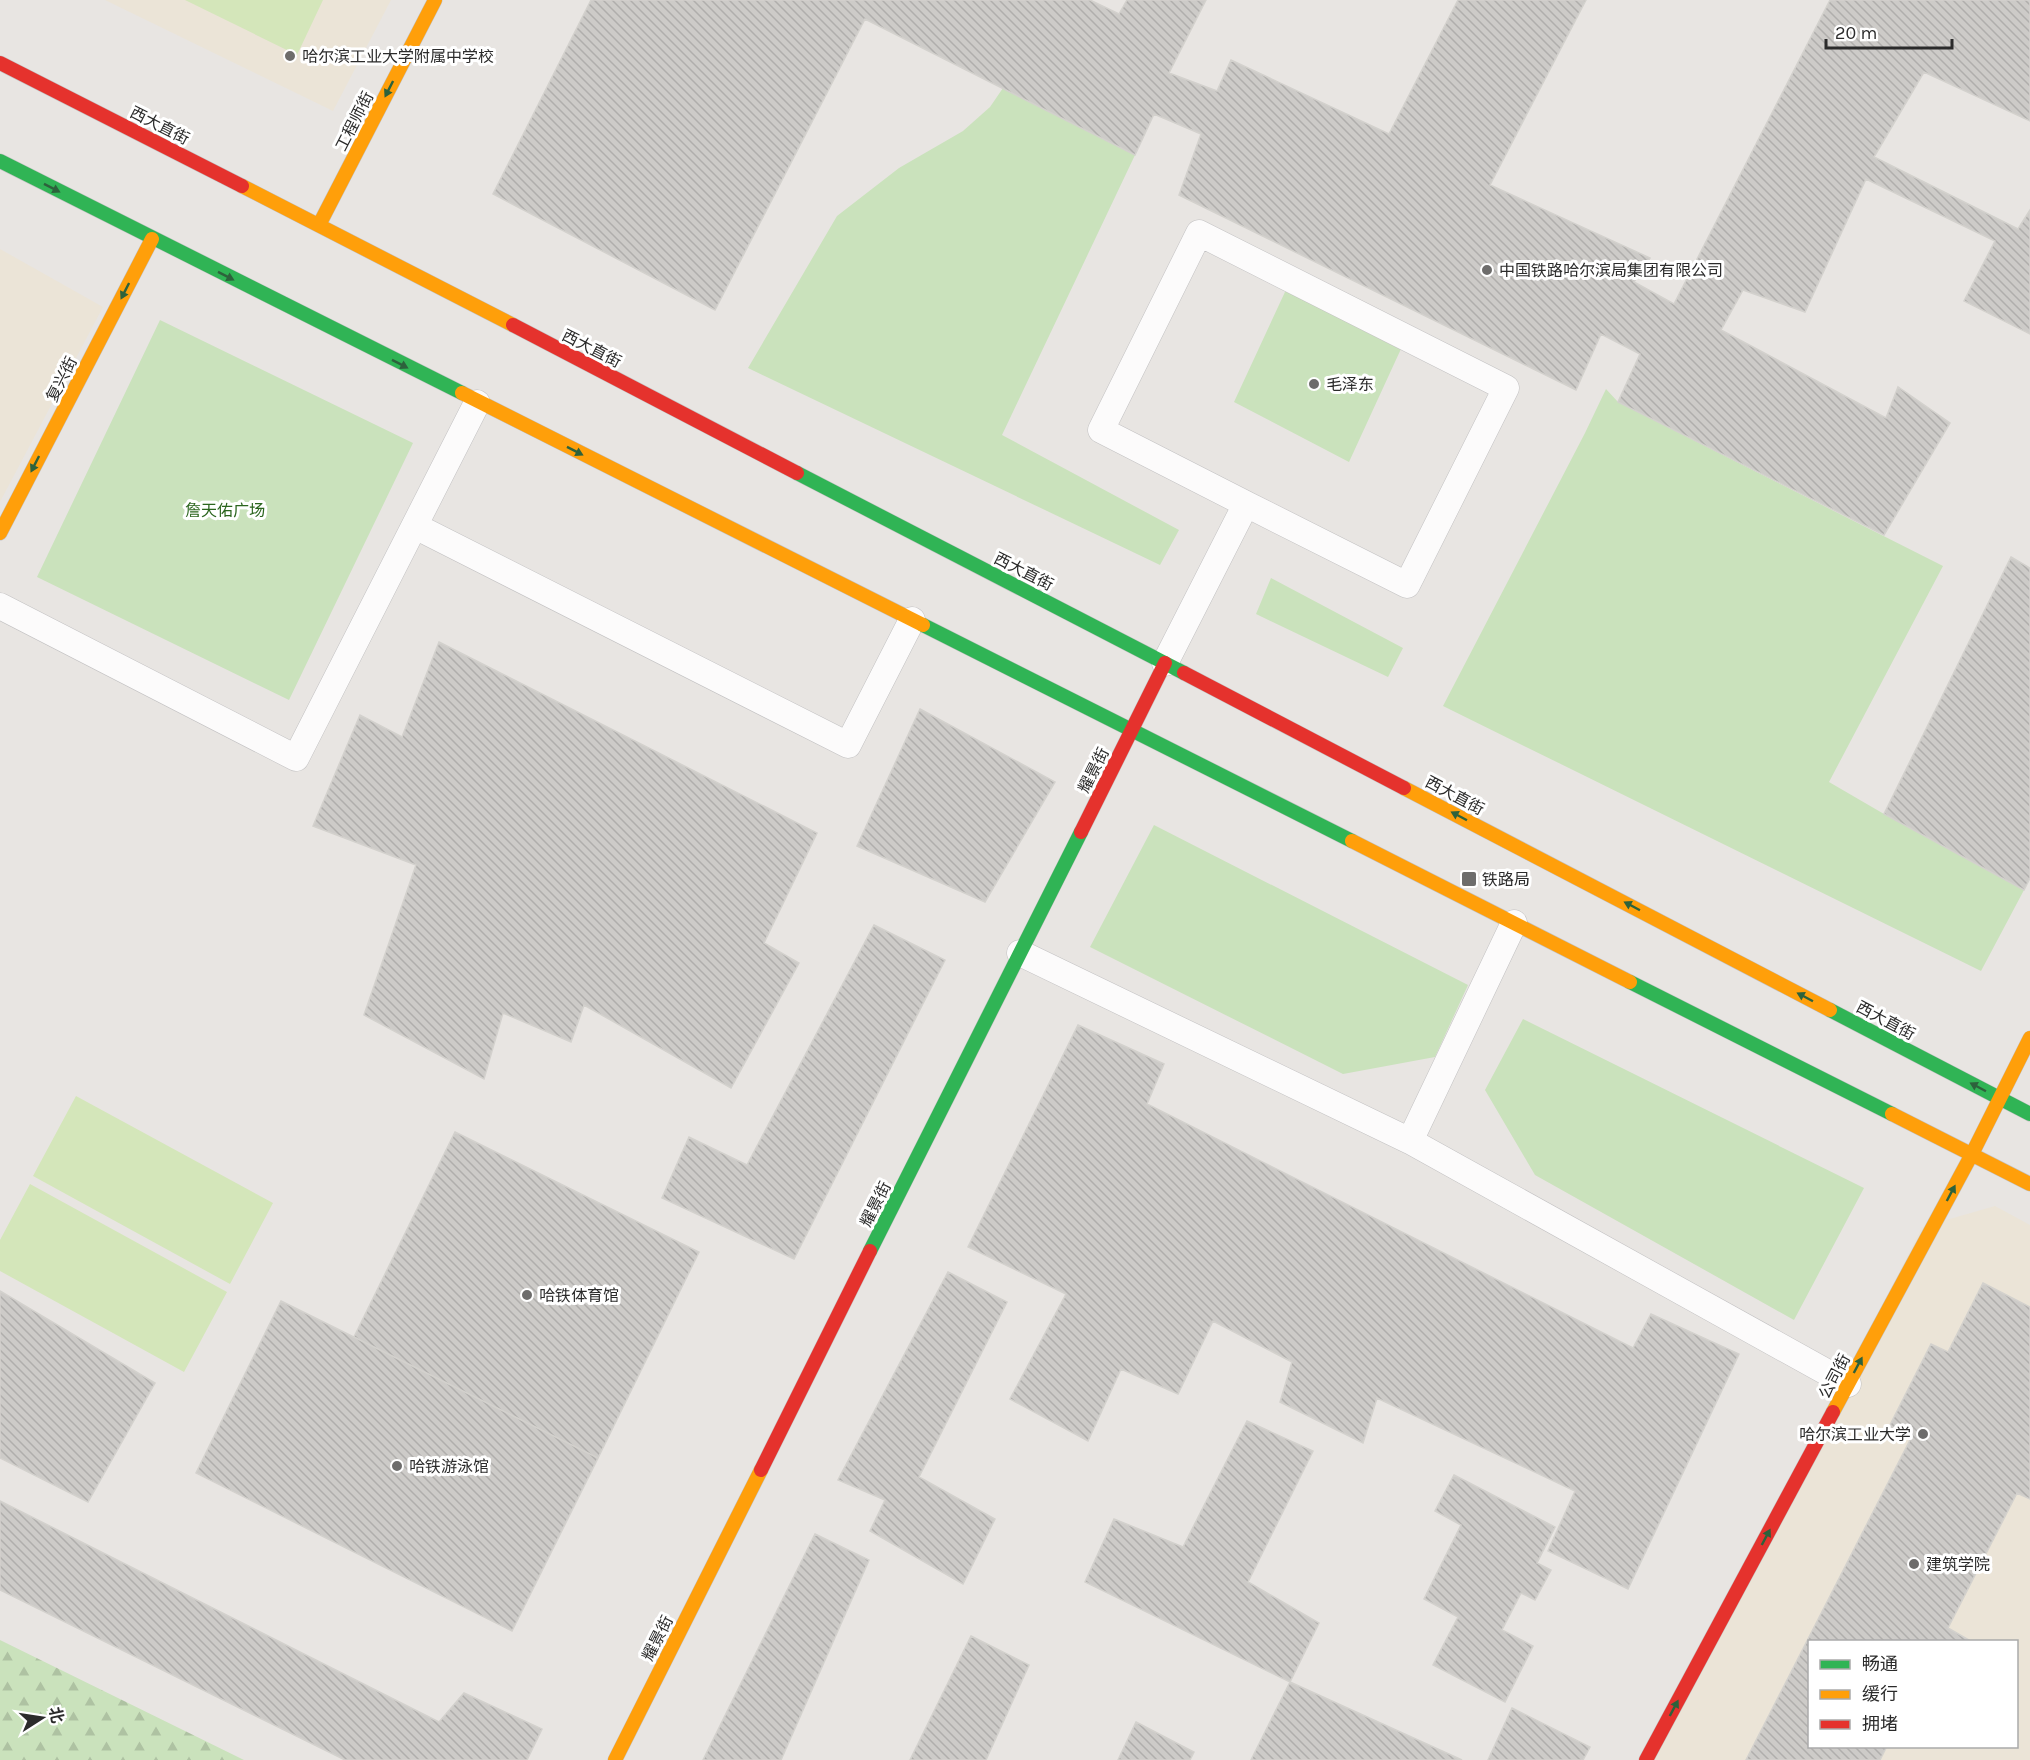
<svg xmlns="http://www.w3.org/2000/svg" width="2030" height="1760" viewBox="0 0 2030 1760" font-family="Karla,'Noto Sans SC',sans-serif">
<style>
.education{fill:#ebe4d7;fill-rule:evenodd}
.forest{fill:url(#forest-firs)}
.park{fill:#cae2bc}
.pitch{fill:#d4e6ba}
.building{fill:url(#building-back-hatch);stroke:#d3d1cd;stroke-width:1.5}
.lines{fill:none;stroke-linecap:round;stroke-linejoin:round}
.lane-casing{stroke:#c2c1c2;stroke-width:27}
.fast-casing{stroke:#c2c1c2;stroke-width:15}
.slow-casing{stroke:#c2c1c2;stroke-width:15}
.jam-casing{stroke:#c2c1c2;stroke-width:15}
.lane{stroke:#fcfbfb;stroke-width:26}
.fast{stroke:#30b455;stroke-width:14}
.slow{stroke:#ff9f0a;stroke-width:14}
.jam{stroke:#e5322d;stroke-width:14}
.oneway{fill:#2d623c}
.poi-dot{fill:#6d6c6b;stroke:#fff;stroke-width:2}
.labels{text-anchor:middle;stroke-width:6;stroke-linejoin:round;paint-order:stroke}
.poi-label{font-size:16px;fill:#2b2b2b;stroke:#fff;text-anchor:start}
.street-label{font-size:16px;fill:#2b2b2b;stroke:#fff}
.park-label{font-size:16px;fill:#2b651e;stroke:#fff}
</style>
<defs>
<pattern id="forest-firs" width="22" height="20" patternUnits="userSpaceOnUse" patternTransform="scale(1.5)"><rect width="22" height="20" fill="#cae2bc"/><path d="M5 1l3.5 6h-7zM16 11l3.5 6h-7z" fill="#aec2a2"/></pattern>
<pattern id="building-back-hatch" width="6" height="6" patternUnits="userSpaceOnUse" patternTransform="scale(1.5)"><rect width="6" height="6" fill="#cdcbc8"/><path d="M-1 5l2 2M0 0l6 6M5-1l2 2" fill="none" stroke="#b0aeac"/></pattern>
</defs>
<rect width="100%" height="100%" fill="#e8e5e2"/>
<path class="education" d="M105,0H391L333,111Z
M0,249L103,307L0,502Z
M1995,1206L2030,1225V1760H1651L1922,1227ZM1810,1642H2016V1746H1810Z"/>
<path class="forest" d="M0,1640L244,1760H0Z"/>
<path class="park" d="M1003,88L1135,155L1002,435L1179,530L1160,565L748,368L837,216L899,168L963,131L990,107Z
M1291,279L1406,338L1349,462L1234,402Z
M160,320L413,443L289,700L37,577Z
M1606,389L1618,402L1943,566L1829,782L1884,814L2024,890L1981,971L1443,706L1585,433Z
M1271,578L1403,648L1388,677L1256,614Z
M1154,825L1468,985L1435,1057L1343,1074L1090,947Z
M1523,1019L1864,1188L1794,1320L1535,1175L1485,1090Z"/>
<path class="pitch" d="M185,0H323L297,55Z
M76,1096L273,1203L230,1284L33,1176Z
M30,1184L227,1292L184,1372L0,1271V1240Z"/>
<path class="building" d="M591,0H1090L1119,14L1127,0H1206L1169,73L1217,91L1231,60L1389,134L1458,0H1586L1490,185L1650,258L1634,282L1674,304L1830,0H2030V121L1924,72L1874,157L2018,229L2030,210V334L1964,301L1995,241L1866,179L1805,312L1743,290L1721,330L1886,418L1898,387L1950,423L1884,535L1618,402L1640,354L1601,334L1576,390L1179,195L1201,134L1154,114L1135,155L865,19L715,310L493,194Z
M2011,557L2030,568V878L2024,890L1884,814Z
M439,642L817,833L764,943L799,963L731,1088L584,1005L571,1042L503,1013L484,1079L364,1015L416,865L313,826L360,715L402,737Z
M920,709L1055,782L985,902L857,846Z
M874,925L945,960L794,1259L662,1198L689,1137L747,1165Z
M1078,1025L1164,1064L1147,1104L1633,1348L1651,1314L1739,1354L1628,1589L1548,1551L1575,1491L1377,1398L1363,1443L1280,1402L1292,1362L1213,1321L1178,1394L1121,1369L1088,1441L1010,1399L1066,1294L968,1247Z
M455,1132L699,1252L598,1458L354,1337Z
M948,1272L1007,1302L919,1477L995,1519L963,1584L870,1531L885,1500L838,1480Z
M1983,1283L2030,1307V1499L2017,1493L1948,1628L1969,1640L1968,1642H1810V1746H1887L1880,1760H1746L1911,1438L1889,1427L1931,1344L1948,1352Z
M0,1291L155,1383L88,1502L0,1458Z
M281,1301L598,1458L512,1631L196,1473Z
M1247,1421L1313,1451L1248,1582L1319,1623L1290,1682L1085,1582L1114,1519L1183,1547Z
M1454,1475L1555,1527L1537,1563L1551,1570L1535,1600L1521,1593L1502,1630L1533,1646L1505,1702L1433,1665L1458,1617L1424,1599L1461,1525L1435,1511Z
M0,1501L439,1722L464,1693L542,1729L527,1760H345L0,1590Z
M815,1534L869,1560L781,1760H703Z
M971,1636L1029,1665L986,1760H910Z
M1290,1682L1462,1760H1251Z
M1512,1708L1590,1747L1583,1760H1488Z
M1136,1722L1194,1752L1190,1760H1118Z"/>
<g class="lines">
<g class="lane-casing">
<path id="lane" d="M415,526L848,745L912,620
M0,606L296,758L477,403
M1165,663L1246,504L1407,585L1506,388L1199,233L1101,430L1246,504
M1020,953L1410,1141L1514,923
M1410,1141L1848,1384"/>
</g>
<g class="fast-casing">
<path id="fast" d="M0,161L462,393
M797,473L1184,673
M923,625L1352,841
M1630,982L1892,1114
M1830,1010L2030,1114
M870,1251L1081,832"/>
</g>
<g class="slow-casing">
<path id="slow" d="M242,186L513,325
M319,225L435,0
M462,393L923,625
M0,533L152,239
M1404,788L1830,1010
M1352,841L1630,982
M1892,1114L2030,1184
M1833,1412L1972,1154L2030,1038
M615,1760L761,1470"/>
</g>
<g class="jam-casing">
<path id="jam" d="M0,63L242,186
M513,325L797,473
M1184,673L1404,788
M1081,832L1165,663
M761,1470L870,1251
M1646,1760L1833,1412"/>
</g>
<use href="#lane" class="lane"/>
<use href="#fast" class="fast"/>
<use href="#slow" class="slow"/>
<use href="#jam" class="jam"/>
</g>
<defs><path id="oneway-solid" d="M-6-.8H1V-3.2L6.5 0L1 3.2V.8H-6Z" transform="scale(1.5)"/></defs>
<g class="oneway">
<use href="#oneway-solid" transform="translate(389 89) rotate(117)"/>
<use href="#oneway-solid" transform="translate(52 188) rotate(27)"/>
<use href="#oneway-solid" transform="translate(226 276) rotate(27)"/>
<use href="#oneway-solid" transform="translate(125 291) rotate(117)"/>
<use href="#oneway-solid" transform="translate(400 364) rotate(27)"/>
<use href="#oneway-solid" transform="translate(575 451) rotate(27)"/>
<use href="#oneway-solid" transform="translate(35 464) rotate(117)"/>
<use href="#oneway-solid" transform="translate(1459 816) rotate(-152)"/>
<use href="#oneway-solid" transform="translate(1632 906) rotate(-152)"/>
<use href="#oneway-solid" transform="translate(1805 997) rotate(-152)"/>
<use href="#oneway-solid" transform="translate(1978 1087) rotate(-152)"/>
<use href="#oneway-solid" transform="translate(1951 1193) rotate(-62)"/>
<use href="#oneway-solid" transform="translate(1858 1365) rotate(-62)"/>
<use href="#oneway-solid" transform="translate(1766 1537) rotate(-62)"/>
<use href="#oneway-solid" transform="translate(1674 1708) rotate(-62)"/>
</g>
<g class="poi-dot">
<circle cx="290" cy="56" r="6"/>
<circle cx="1487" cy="270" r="6"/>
<circle cx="1314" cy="384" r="6"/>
<rect x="1461" y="871" width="16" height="16" rx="3"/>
<circle cx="527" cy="1295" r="6"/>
<circle cx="1923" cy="1434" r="6"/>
<circle cx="397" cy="1466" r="6"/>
<circle cx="1914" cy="1564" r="6"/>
</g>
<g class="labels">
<g class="poi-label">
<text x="302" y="62">哈尔滨工业大学附属中学校</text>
<text x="1499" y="276">中国铁路哈尔滨局集团有限公司</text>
<text x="1326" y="390">毛泽东</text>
<text x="1482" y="885">铁路局</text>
<text x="539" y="1301">哈铁体育馆</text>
<text x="1911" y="1440" text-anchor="end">哈尔滨工业大学</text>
<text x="409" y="1472">哈铁游泳馆</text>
<text x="1926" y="1570">建筑学院</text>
</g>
<g class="street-label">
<text transform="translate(354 121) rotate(-63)" y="6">工程师街</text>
<text transform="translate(160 125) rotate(27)" y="6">西大直街</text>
<text transform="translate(592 348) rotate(27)" y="6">西大直街</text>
<text transform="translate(61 379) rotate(-63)" y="6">复兴街</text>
<text transform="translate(1024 571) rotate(27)" y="6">西大直街</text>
<text transform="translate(1093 770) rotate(-63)" y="6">耀景街</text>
<text transform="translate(1455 795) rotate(28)" y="6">西大直街</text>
<text transform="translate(1886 1020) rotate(28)" y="6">西大直街</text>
<text transform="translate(875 1204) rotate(-63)" y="6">耀景街</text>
<text transform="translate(1834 1376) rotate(-62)" y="6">公司街</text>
<text transform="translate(657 1638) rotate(-63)" y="6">耀景街</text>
</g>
<g class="park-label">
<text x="225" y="516">詹天佑广场</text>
</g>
</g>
<rect x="1808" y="1640" width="210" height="108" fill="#ffffff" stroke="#aaaaaa" stroke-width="1.5"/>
<rect x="1820" y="1660" width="30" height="9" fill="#30b455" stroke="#aaaaaa" stroke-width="1.5"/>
<text x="1862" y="1670" font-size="18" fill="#2b2b2b">畅通</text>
<rect x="1820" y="1690" width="30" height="9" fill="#ff9f0a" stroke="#aaaaaa" stroke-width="1.5"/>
<text x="1862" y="1700" font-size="18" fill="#2b2b2b">缓行</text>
<rect x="1820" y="1720" width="30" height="9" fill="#e5322d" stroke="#aaaaaa" stroke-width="1.5"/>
<text x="1862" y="1730" font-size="18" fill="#2b2b2b">拥堵</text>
<g transform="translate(42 1718) rotate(78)" stroke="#ffffff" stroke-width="4.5" paint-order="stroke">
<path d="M0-4.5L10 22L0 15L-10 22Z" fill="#2b2b2b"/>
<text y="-9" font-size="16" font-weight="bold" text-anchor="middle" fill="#2b2b2b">北</text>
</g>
<path d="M1826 39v9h126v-9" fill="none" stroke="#2b2b2b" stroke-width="3"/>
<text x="1835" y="39" font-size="18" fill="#2b2b2b" stroke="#ffffff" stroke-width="4.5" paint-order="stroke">20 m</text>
</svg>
